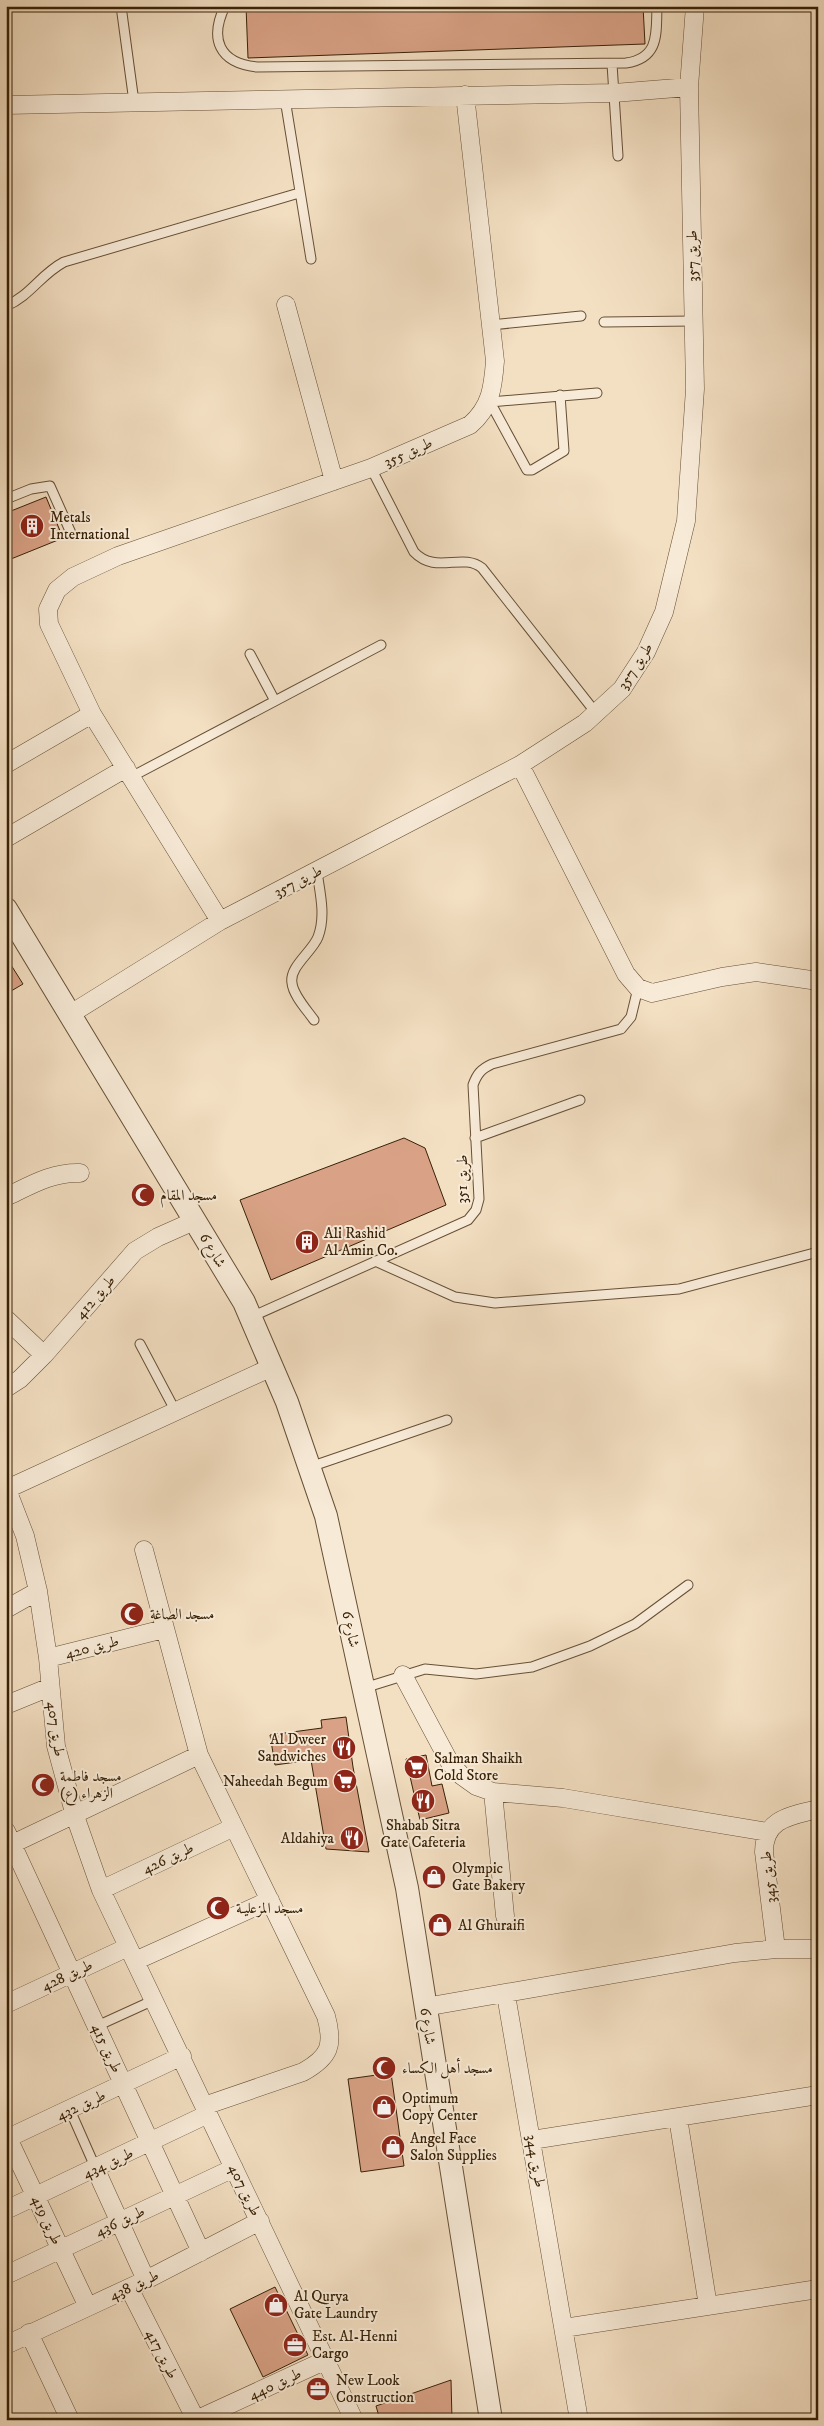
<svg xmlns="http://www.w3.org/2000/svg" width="824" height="2426" viewBox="0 0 824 2426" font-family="'IM FELL DW Pica',Amiri,serif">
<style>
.building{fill:#d9a286;stroke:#382106}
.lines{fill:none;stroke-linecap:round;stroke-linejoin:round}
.service-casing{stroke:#675035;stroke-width:11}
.minor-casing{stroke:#675035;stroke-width:19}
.tertiary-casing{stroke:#675035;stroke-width:24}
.service{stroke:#f7ead7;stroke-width:9}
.minor{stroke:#f7ead7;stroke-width:18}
.tertiary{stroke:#f7ead7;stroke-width:22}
.labels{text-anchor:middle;stroke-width:4;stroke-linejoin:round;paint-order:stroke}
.street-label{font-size:15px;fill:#382106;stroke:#f7ead7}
.poi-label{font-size:15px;fill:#382106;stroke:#f7ead7;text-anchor:start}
</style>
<rect width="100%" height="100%" fill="#f3dfc2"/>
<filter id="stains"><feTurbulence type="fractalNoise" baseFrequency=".004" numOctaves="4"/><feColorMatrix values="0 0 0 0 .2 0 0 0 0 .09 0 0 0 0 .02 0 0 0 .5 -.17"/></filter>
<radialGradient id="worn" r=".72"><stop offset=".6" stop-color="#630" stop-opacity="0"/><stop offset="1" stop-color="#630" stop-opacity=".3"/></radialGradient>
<path class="building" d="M246,6H643L645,44L248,58Z
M46,497L63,538L6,561V513Z
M6,957L23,984L6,994Z
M404,1138L425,1148L446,1205L271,1280L240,1200Z
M346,1717L353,1767L369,1852L326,1849L311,1760L275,1765L270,1735L322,1728L321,1720Z
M426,1755L432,1786L442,1784L449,1813L420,1820L406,1759Z
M391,2073L404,2166L361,2172L348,2079Z
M275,2287L308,2355L263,2377L230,2309Z
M451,2380L452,2420H380L376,2406Z"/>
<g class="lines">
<g class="service-casing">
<path id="service" d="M121,6L134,102
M225,6C209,39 219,63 257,67L626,63C660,58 656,33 657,6
M612,64L618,156
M285,99L311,259
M6,306C30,296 41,274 64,262L299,193
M604,322L693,321
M491,325L581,316
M560,395L564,451L532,470H527L490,402L597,393
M371,468L414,552C436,575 462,552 482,568L596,713
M6,499L31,489L50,486L71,533
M250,654L275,701
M131,777L381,645
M314,1020C307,1010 293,995 292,983C289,967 312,952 318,937C326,916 320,893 317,872
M475,1138L580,1100
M375,1261L455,1297L495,1303L679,1289L818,1252
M251,1317L468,1220L476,1210L479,1199L473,1085C477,1074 481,1069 492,1064L621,1029L631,1017L638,988
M140,1344L176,1412
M310,1467L447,1420
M364,1688L425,1669L476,1674L532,1667L590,1646L635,1624L688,1585
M97,2026L154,2000
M70,2110L96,2169"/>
</g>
<g class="minor-casing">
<path id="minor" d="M6,105L614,93L689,87
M286,305L334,481
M6,764L92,714
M520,765L626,974L638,988L652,993L722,977L756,972L818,981
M6,838L126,768
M220,921L92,714L49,624L48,609L57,590L73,577L118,556L371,468L470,425C491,407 493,387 495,361L465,95
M69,1015L220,921L520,765L585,723L622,689L646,652L664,612L686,521L695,389L689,87L695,6
M6,1197C31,1185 52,1172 80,1173
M6,1319L44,1355
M6,1388L20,1379L44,1355L135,1251L158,1237L194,1221
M6,1487L25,1536L38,1591L48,1658L56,1746L75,1816L101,1890L354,2420
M7,1489L272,1367
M144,1550L199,1755L326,2016C334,2045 330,2057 303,2072L204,2106
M6,1609L38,1591
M48,1658L164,1629
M403,1675L450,1763L462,1776L476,1786L493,1792L563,1798L768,1832
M6,1705L50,1687
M493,1792L505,1916
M6,1831L201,2252
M6,1847L199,1755
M101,1890L234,1827
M776,1949L764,1852C764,1818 791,1816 818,1809
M135,1961L270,1900
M506,1995L579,2420
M6,2004L128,1947
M425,2007L735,1953L776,1949H818
M678,2118L708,2306
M6,2134L88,2307
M6,2139L182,2056
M532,2140L818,2095
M96,2170L146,2280
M6,2210L208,2114
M6,2275L234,2168
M129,2288L196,2420
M564,2328L818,2289
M29,2333L70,2420
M6,2345L146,2280L260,2221
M196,2420L326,2360"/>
</g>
<g class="tertiary-casing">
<path id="tertiary" d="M6,909L244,1302L287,1402L326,1516L407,1888L491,2420"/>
</g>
<use href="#service" class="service"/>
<use href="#minor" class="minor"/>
<use href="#tertiary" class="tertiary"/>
</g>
<defs>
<g id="building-disc" transform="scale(1.25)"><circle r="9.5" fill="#8f2418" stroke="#f7ead7"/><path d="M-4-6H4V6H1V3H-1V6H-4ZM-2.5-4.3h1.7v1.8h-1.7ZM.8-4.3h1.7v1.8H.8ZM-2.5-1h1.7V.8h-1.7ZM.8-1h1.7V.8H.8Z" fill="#fff"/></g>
<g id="mosque-disc" transform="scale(1.25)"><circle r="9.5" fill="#8f2418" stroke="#f7ead7"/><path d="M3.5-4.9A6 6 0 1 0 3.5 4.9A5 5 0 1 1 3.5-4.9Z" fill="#fff"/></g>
<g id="restaurant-disc" transform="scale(1.25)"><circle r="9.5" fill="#8f2418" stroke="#f7ead7"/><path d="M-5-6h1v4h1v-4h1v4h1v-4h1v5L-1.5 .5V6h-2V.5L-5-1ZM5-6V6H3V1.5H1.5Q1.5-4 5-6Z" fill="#fff"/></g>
<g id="supermarket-disc" transform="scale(1.25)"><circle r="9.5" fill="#8f2418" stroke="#f7ead7"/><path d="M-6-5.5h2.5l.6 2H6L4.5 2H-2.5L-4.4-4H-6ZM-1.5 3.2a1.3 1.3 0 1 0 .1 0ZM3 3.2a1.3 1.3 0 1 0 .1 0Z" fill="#fff"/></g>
<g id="shop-disc" transform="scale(1.25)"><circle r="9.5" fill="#8f2418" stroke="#f7ead7"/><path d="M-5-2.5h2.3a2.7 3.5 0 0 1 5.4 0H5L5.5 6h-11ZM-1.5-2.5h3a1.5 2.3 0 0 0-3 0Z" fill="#fff"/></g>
<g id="office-disc" transform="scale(1.25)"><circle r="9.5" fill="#8f2418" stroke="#f7ead7"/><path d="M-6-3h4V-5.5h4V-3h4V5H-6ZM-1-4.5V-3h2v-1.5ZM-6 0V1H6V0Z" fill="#fff"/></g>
</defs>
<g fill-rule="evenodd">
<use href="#building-disc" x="32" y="526"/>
<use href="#mosque-disc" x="143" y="1195"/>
<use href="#building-disc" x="307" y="1242"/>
<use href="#mosque-disc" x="132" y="1614"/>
<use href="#restaurant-disc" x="344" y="1748"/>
<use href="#supermarket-disc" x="416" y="1767"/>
<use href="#supermarket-disc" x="345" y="1781"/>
<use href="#mosque-disc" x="43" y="1785"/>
<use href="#restaurant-disc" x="423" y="1801"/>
<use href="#restaurant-disc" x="352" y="1838"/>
<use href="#shop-disc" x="434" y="1877"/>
<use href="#mosque-disc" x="218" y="1908"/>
<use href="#shop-disc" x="440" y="1925"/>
<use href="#mosque-disc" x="384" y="2068"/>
<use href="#shop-disc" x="384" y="2107"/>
<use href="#shop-disc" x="393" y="2147"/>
<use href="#shop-disc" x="276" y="2305"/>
<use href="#office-disc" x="295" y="2345"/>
<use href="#office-disc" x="318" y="2389"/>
</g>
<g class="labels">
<g class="street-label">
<text transform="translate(692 256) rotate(-91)" y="5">طريق 357</text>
<text transform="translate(408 452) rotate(-24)" y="5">طريق 355</text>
<text transform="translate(635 666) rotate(-58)" y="5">طريق 357</text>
<text transform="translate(298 881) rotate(-27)" y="5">طريق 357</text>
<text transform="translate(462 1179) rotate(-90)" y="5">طريق 351</text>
<text transform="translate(213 1250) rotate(59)" y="5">شارع 6</text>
<text transform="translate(95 1297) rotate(-49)" y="5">طريق 412</text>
<text transform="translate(351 1629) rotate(78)" y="5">شارع 6</text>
<text transform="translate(92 1647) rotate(-14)" y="5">طريق 420</text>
<text transform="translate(56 1729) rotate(82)" y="5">طريق 407</text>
<text transform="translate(168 1858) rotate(-25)" y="5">طريق 426</text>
<text transform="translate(768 1877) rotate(-96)" y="5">طريق 345</text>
<text transform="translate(67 1975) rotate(-25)" y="5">طريق 428</text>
<text transform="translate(428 2026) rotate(81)" y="5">شارع 6</text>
<text transform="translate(107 2048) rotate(65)" y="5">طريق 415</text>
<text transform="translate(81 2105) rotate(-25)" y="5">طريق 432</text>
<text transform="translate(536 2161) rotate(80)" y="5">طريق 344</text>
<text transform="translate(108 2163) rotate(-25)" y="5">طريق 434</text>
<text transform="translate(245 2190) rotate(64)" y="5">طريق 407</text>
<text transform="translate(47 2220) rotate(65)" y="5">طريق 419</text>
<text transform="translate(120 2221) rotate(-25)" y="5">طريق 436</text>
<text transform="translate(134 2285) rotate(-25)" y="5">طريق 438</text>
<text transform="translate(162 2354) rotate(63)" y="5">طريق 417</text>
<text transform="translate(275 2384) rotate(-25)" y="5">طريق 440</text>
</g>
<g class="poi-label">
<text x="50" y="522">Metals<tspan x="50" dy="17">International</tspan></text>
<text x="160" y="1200">مسجد المقام</text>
<text x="324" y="1238">Ali Rashid<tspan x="324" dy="17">Al Amin Co.</tspan></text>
<text x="150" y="1619">مسجد الصاغة</text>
<text x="326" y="1744" text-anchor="end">Al Dweer<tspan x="326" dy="17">Sandwiches</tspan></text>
<text x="434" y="1763">Salman Shaikh<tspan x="434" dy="17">Cold Store</tspan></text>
<text x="60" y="1781">مسجد فاطمة<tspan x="60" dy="17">الزهراء (ع)</tspan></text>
<text x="328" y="1786" text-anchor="end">Naheedah Begum</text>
<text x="423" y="1830" text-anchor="middle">Shabab Sitra<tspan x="423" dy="17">Gate Cafeteria</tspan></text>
<text x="334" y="1843" text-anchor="end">Aldahiya</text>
<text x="452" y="1873">Olympic<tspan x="452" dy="17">Gate Bakery</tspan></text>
<text x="236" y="1913">مسجد المزعليـة</text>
<text x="458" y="1930">Al Ghuraifi</text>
<text x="402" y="2073">مسجد أهل الكساء</text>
<text x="402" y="2103">Optimum<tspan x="402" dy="17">Copy Center</tspan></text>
<text x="410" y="2143">Angel Face<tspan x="410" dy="17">Salon Supplies</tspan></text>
<text x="294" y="2301">Al Qurya<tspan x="294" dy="17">Gate Laundry</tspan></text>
<text x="312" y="2341">Est. Al-Henni<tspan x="312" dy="17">Cargo</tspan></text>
<text x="336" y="2385">New Look<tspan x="336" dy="17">Construction</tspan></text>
</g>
</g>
<rect width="824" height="2426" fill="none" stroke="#f3dfc2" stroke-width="25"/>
<rect x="8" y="8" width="809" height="2411" fill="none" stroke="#382106" stroke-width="2.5"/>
<rect x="12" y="12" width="799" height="2401" fill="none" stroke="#382106"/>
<rect width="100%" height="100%" filter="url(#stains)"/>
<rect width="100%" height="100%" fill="url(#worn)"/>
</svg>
